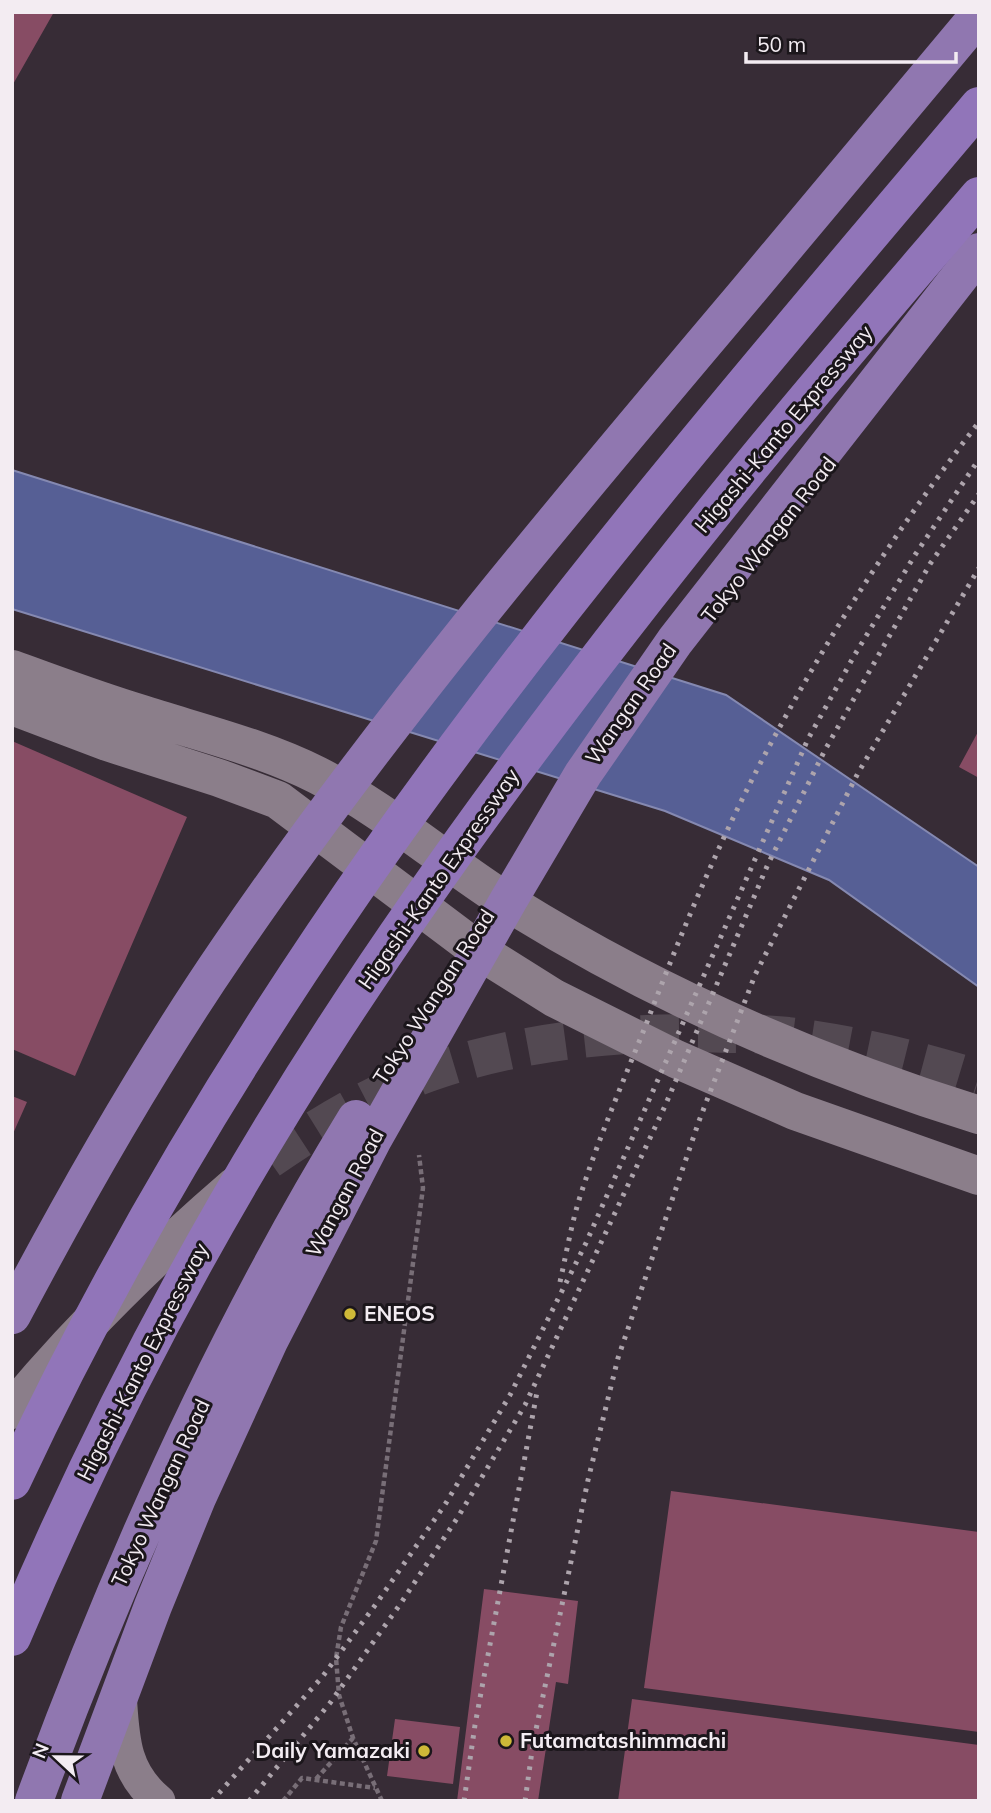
<svg xmlns="http://www.w3.org/2000/svg" width="991" height="1813" viewBox="0 0 991 1813" font-family="Mulish,sans-serif">
<style>
.water{fill:#565f95;stroke:#8589b1;stroke-width:2}
.building{fill:#874c64}
.lines{fill:none;stroke-linecap:round;stroke-linejoin:round}
.tertiary-tunnel{stroke:#534952;stroke-width:38;stroke-dasharray:38 19;stroke-linecap:butt}
.path{stroke:#786e77;stroke-width:4.5;stroke-dasharray:5 3.5;stroke-linecap:butt}
.minor{stroke:#8b7e8a;stroke-width:33}
.tertiary{stroke:#8b7e8a;stroke-width:38}
.trunk{stroke:#9077b0;stroke-width:38}
.motorway{stroke:#9175b9;stroke-width:38}
.rail{stroke:#ada4ac;stroke-width:5;stroke-dasharray:3.5 7;stroke-linecap:butt}
.poi-dot{fill:#ceb938;stroke:#1b161b;stroke-width:2.5}
.labels{text-anchor:middle;stroke-width:6;stroke-linejoin:round;paint-order:stroke}
.street-label{font-size:21px;fill:#f3ecf2;stroke:#1b161b}
.poi-label{font-size:21px;font-weight:bold;fill:#f3ecf2;stroke:#1b161b;text-anchor:start}
</style>
<rect width="100%" height="100%" fill="#372c36"/>
<path class="water" d="M12,470L726,695L979,867V987L829,880L665,811L12,609Z"/>
<path class="building" d="M12,12H54L12,86Z
M979,730V778L959,767Z
M12,741L187,817L75,1076L12,1049Z
M12,1096L27,1102L12,1136Z
M671,1491L979,1532V1732L644,1688Z
M484,1589L578,1601L568,1684L556,1682L538,1801H457Z
M632,1699L979,1745V1801H618Z
M395,1719L460,1727L453,1784L387,1776Z"/>
<g class="lines">
<path class="tertiary-tunnel" d="M269,1160C321,1124 377,1090 437,1070C531,1039 631,1030 730,1034C749,1034 769,1034 788,1036C852,1044 917,1059 979,1079"/>
<path class="path" d="M316,1779L353,1738
M283,1801L302,1778L375,1788
M382,1801L353,1738L339,1695L336,1658L341,1627L376,1541L423,1188L419,1155"/>
<path class="minor" d="M120,1692C123,1735 122,1771 159,1801"/>
<path class="tertiary" d="M12,669C54,684 96,700 139,713C198,732 261,747 317,775C386,810 444,862 509,903C655,994 815,1064 979,1115
M12,706L107,742L219,778L278,800L479,951L554,998L676,1059L795,1111L979,1176
M12,1410C80,1328 155,1255 235,1186"/>
<path class="trunk" d="M12,1315C78,1190 148,1067 228,950C385,720 564,509 743,297C822,203 900,109 979,15
M34,1801C121,1564 224,1334 356,1119
M80,1801L153,1606L197,1498L269,1341L372,1141L508,901L583,774L675,641L979,252"/>
<path class="motorway" d="M12,1481C115,1260 240,1052 380,853C564,592 773,350 979,106
M12,1637C102,1424 210,1220 336,1026C455,843 588,668 725,498C808,395 894,296 979,196"/>
<path class="rail" d="M560,1282C566,1255 571,1226 579,1200C598,1139 624,1080 647,1022C686,920 729,818 782,723C839,618 906,517 979,422
M212,1801L323,1676L376,1604L446,1503L510,1395L586,1243L808,739L854,656L915,555L979,459
M249,1801L330,1703L401,1603L458,1517L525,1405L665,1106L768,864L825,750L930,564L979,494
M464,1801L475,1725L537,1392
M525,1801L533,1744L588,1480L618,1358L699,1121L755,975L858,773L979,568"/>
</g>
<g class="poi-dot">
<circle cx="350" cy="1314" r="7"/>
<circle cx="506" cy="1741" r="7"/>
<circle cx="424" cy="1751" r="7"/>
</g>
<g class="labels">
<g class="street-label">
<text transform="translate(784 429) rotate(-50)" y="7">Higashi-Kanto Expressway</text>
<text transform="translate(769 540) rotate(-52)" y="7">Tokyo Wangan Road</text>
<text transform="translate(631 704) rotate(-55)" y="7">Wangan Road</text>
<text transform="translate(439 879) rotate(-55)" y="7">Higashi-Kanto Expressway</text>
<text transform="translate(434 997) rotate(-57)" y="7">Tokyo Wangan Road</text>
<text transform="translate(345 1193) rotate(-62)" y="7">Wangan Road</text>
<text transform="translate(143 1362) rotate(-63)" y="7">Higashi-Kanto Expressway</text>
<text transform="translate(161 1493) rotate(-65)" y="7">Tokyo Wangan Road</text>
</g>
<g class="poi-label">
<text x="364" y="1321">ENEOS</text>
<text x="520" y="1748">Futamatashimmachi</text>
<text x="410" y="1758" text-anchor="end">Daily Yamazaki</text>
</g>
</g>
<rect width="991" height="1813" fill="none" stroke="#f3ecf2" stroke-width="28"/>
<g transform="translate(56 1757) rotate(292)" stroke="#1b161b" stroke-width="5" paint-order="stroke">
<path d="M0-5L12 26L0 18L-12 26Z" fill="#f3ecf2"/>
<text y="-10" font-size="19" font-weight="bold" text-anchor="middle" fill="#f3ecf2">N</text>
</g>
<path d="M746 52v10h210v-10" fill="none" stroke="#f3ecf2" stroke-width="3.5"/>
<text x="757" y="52" font-size="21" fill="#f3ecf2" stroke="#1b161b" stroke-width="5" paint-order="stroke">50 m</text>
</svg>
